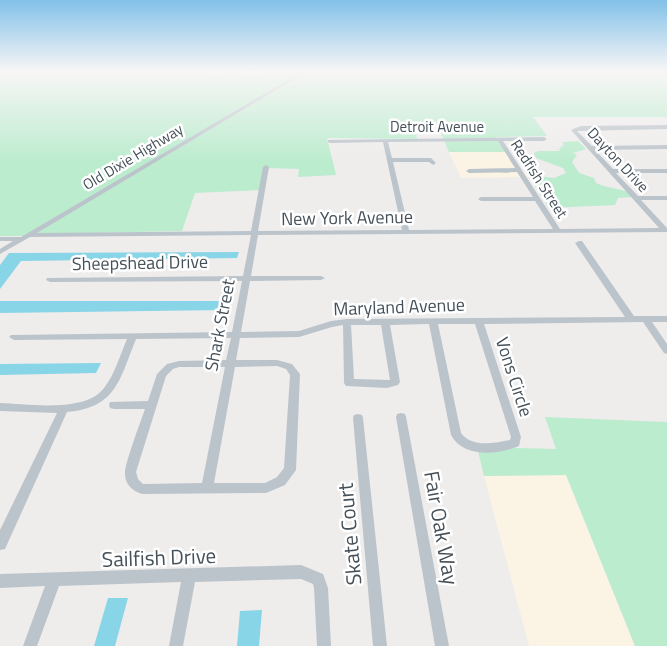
<svg xmlns="http://www.w3.org/2000/svg" width="667" height="646" viewBox="0 0 667 646" font-family="'Titillium Web',sans-serif">
<style>
.commercial{fill:#fbf4e5}
.green{fill:#bbecce}
.water{fill:#89d5e8}
.lines{fill:none;stroke-linecap:round;stroke-linejoin:round}
.minor{fill:#bbc4cb;fill-rule:evenodd}
.labels{text-anchor:middle;stroke-width:5;stroke-linejoin:round;paint-order:stroke}
.far-street-label{font-size:15px;fill:#455059;stroke:#fff}
.street-label{font-size:18px;fill:#455059;stroke:#fff}
.near-street-label{font-size:21px;fill:#455059;stroke:#fff}
</style>
<rect width="100%" height="100%" fill="#efecec"/>
<path class="commercial" d="M449,152H506L529,177L461,178Z
M566,475L635,646H529L484,476Z"/>
<path class="green" d="M6,71H214L204,75C219,79 235,66 245,76H258L265,74L258,71H305L24,236H0V72Z
M308,71H667V117H533L547,136L496,137L506,152H449L436,122H414L417,139L327,138L336,175L298,177L299,169L264,168L261,190L195,193L182,231L34,234Z
M578,141L586,149L573,153L577,155L572,162L579,173L594,178L596,183C609,189 622,188 635,195L631,197L618,198L615,205L549,208L528,175L554,178L566,173L563,168L536,158L534,153L538,151H560L559,149L564,144L562,142Z
M545,417L667,422V646H635L566,475L484,476L477,447L556,449Z"/>
<path class="water" d="M239,252L237,258L21,261L0,289V265L9,253Z
M0,301H226L224,310L0,313Z
M101,363L96,373L0,375V364Z
M108,598H128L115,646H94Z
M262,610L259,646H237L240,611Z"/>
<g class="lines">
<path class="minor" d="M303,71H308L37,233L251,231L263,167L266,165L269,167L258,231L402,230L383,142L330,143L328,142V140L544,137L547,139L544,141H503L560,229L659,228L571,130L581,126L667,125V129L577,131L592,146L667,145V149L595,150L613,169H667V173H616L638,196H667V200H641L667,228V232L258,235L251,276H321L325,278L321,280L250,281L241,332L299,331L331,321L347,319L625,317L575,243L579,241H582L634,316H667V322H652L667,344V354L664,353L643,322L484,324L521,437L519,446C498,455 463,458 451,435L429,324L390,325L400,382L398,385L387,388L346,386L344,383L343,325L332,327L299,337L240,338L236,360H277L292,364L300,374L296,470L285,485L266,493L142,494C133,491 125,485 125,474C124,465 141,421 145,409H114L110,408L109,405L110,402L148,401L157,374L167,364L179,361L226,360L231,338L136,339C120,378 117,408 67,412L5,549L0,550V530L57,413L0,411V403C28,404 86,413 104,388C115,374 120,355 127,339L14,340L9,337L11,335L232,332L242,281L50,282L46,280L47,278L243,276L251,235L30,237L0,254V249L13,241H0V237H21ZM498,141L515,168L469,169L466,171L469,173L517,172L533,197H481L478,199L481,201H535L553,229L409,230L393,162H429L433,165L436,163L431,158H392L388,142ZM438,324H475L511,437L510,440C494,443 472,448 461,433ZM351,325H381L390,380L354,379ZM277,366L286,369L290,375L284,468L277,477L265,483H214L235,367ZM179,367H225L202,483L143,484L138,479L136,472L166,376L173,369Z
M401,413L405,414L406,417L449,646H435L396,417L397,414Z
M358,414L362,415L363,418L387,646H373L353,418L354,415Z
M301,565L323,574L328,588L331,646H317L314,588L313,584L301,579L195,582L183,646H169L181,582L59,586L37,646H23L45,586L0,588V574Z"/>
</g>
<linearGradient id="sky" x2="0" y2="1"><stop stop-color="#82c1e8"/><stop offset="0.44" stop-color="#f8f6f6"/><stop offset="1" stop-color="#f8f6f6" stop-opacity="0"/></linearGradient>
<rect width="667" height="162" fill="url(#sky)"/>
<g class="labels">
<g class="far-street-label">
<text x="437" y="132">Detroit Avenue</text>
<text transform="translate(133 157) rotate(-31)" y="5">Old Dixie Highway</text>
<text transform="translate(618 160) rotate(47)" y="5">Dayton Drive</text>
<text transform="translate(539 179) rotate(57)" y="5">Redfish Street</text>
</g>
<g class="street-label">
<text transform="translate(347 218) rotate(-1)" y="6">New York Avenue</text>
<text transform="translate(140 263) rotate(-1)" y="6">Sheepshead Drive</text>
<text transform="translate(399 307) rotate(-2)" y="6">Maryland Avenue</text>
<text transform="translate(220 325) rotate(-79)" y="6">Shark Street</text>
<text transform="translate(514 377) rotate(72)" y="6">Vons Circle</text>
</g>
<g class="near-street-label">
<text transform="translate(441 528) rotate(80)" y="7">Fair Oak Way</text>
<text transform="translate(350 534) rotate(-95)" y="7">Skate Court</text>
<text transform="translate(159 558) rotate(-2)" y="7">Sailfish Drive</text>
</g>
</g>
</svg>
